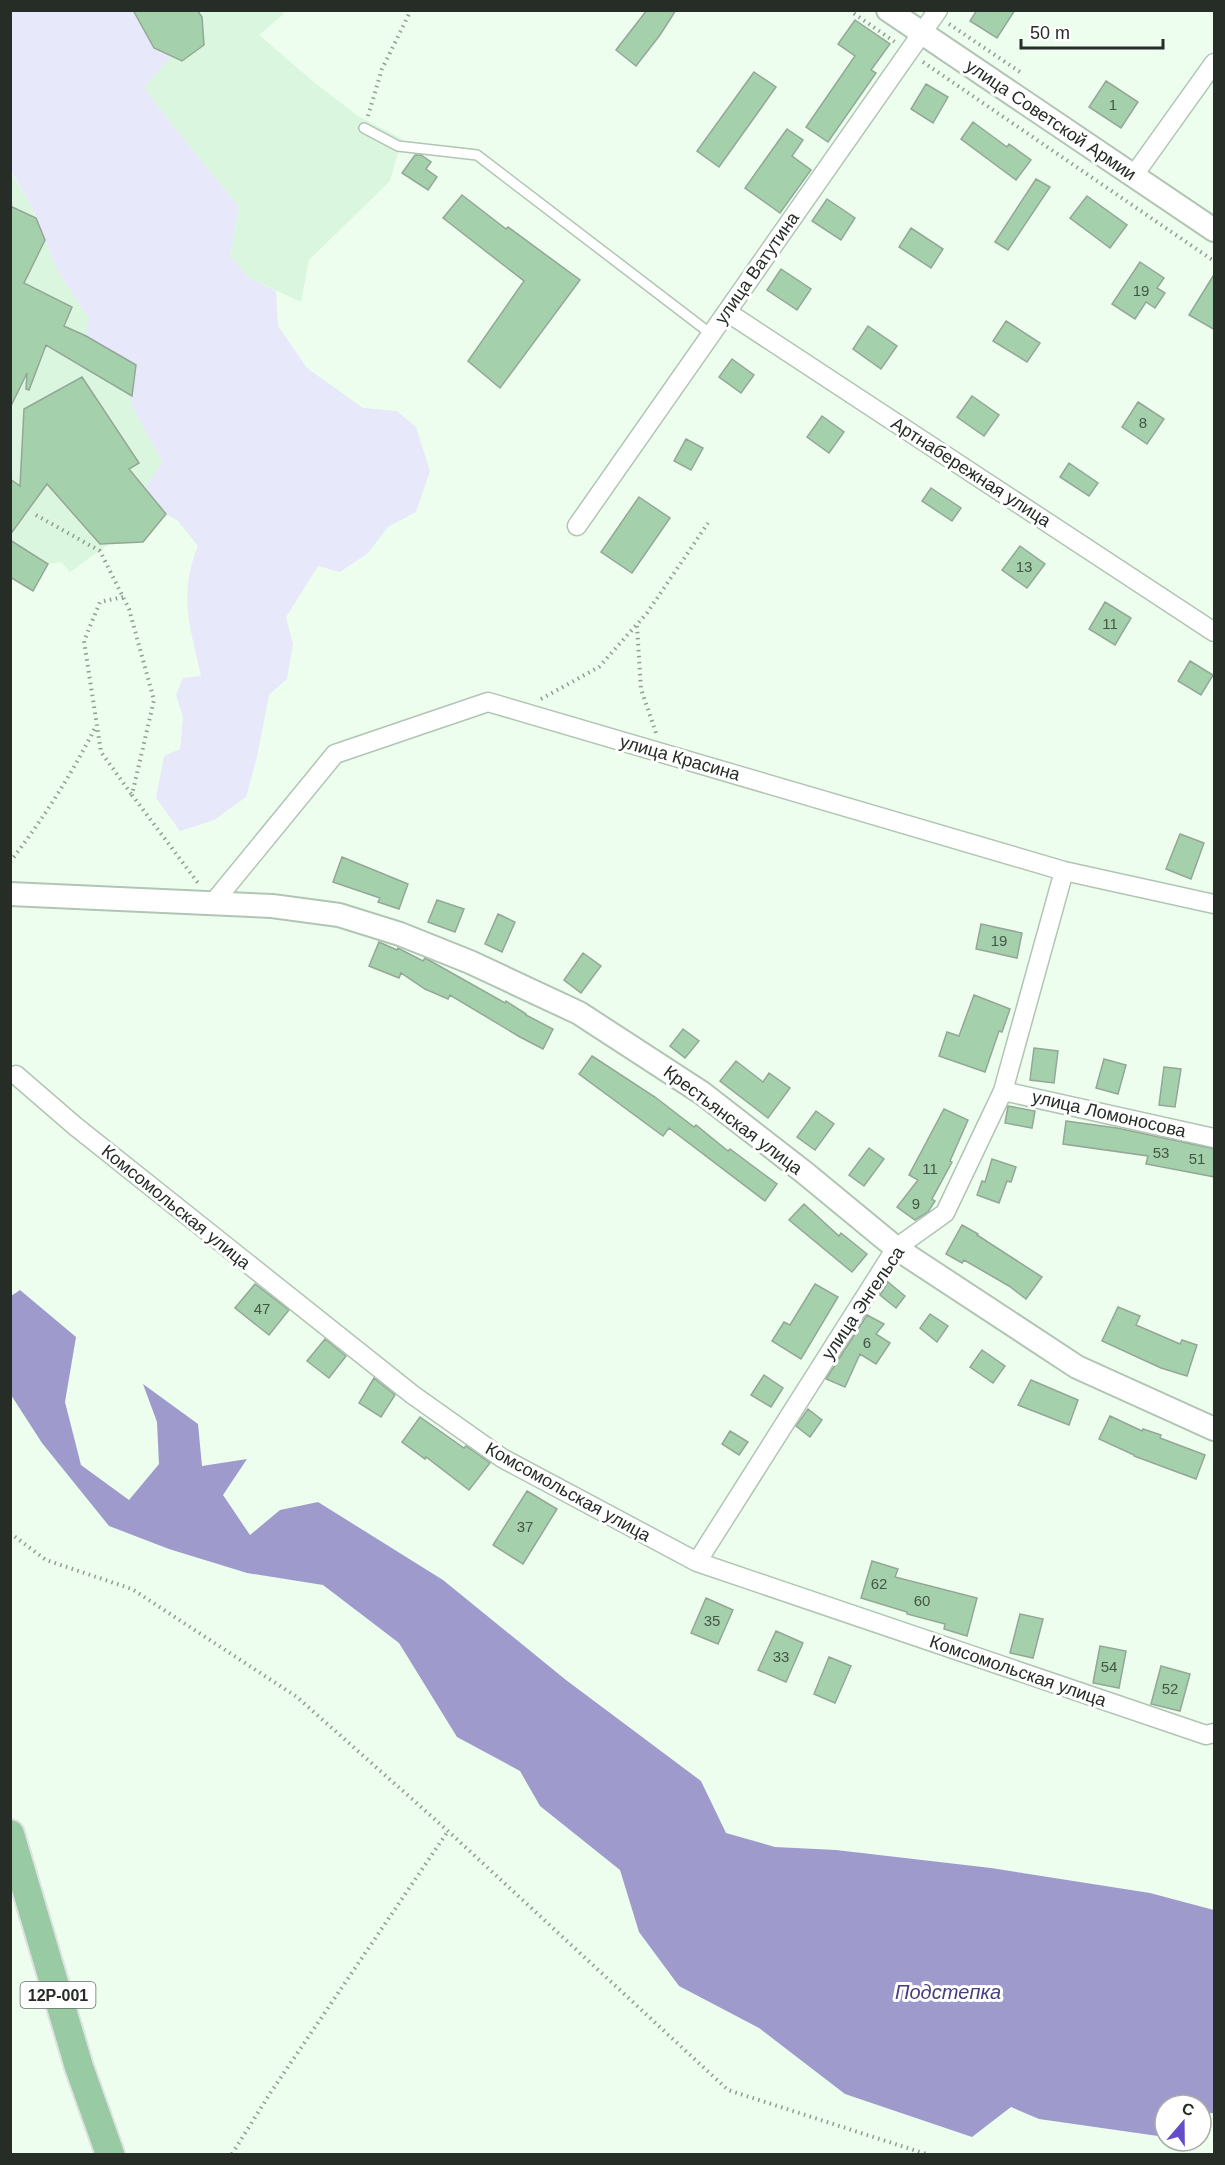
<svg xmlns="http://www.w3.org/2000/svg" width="1225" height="2165" viewBox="0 0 1225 2165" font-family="Helvetica,sans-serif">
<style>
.built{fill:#daf6de}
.green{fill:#e8e8fb}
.water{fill:#9e9bcc}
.building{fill:#a4d1ab;stroke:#94a797;stroke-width:1.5}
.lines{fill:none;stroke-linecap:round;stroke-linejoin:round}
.service-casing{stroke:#b1c5b4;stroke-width:12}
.minor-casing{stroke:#b1c5b4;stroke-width:21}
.tertiary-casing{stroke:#b1c5b4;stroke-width:26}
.primary-casing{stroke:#e0e2e1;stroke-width:32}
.path{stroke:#909d92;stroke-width:4;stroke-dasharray:1.5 4.5;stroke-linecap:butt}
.service{stroke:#fff;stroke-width:9}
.minor{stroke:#fff;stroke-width:18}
.tertiary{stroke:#fff;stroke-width:22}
.primary{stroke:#98cba4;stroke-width:28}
.labels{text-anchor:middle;stroke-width:6;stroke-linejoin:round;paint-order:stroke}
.number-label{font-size:15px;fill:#455647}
.shield{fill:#fff;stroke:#666c67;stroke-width:1.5}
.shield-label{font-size:16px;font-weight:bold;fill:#252d26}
.street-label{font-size:18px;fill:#252d26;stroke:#fff}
.water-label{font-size:20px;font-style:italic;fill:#463d7b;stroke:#fff}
</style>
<rect width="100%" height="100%" fill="#edfeef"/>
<path class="built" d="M133,11H282L284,14L259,35L315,83L358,116L402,139L390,181L309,260L301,302L249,278L230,256L239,207L169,121L144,87L154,48Z
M10,171L32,208L58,272L89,319L136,365L131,405L163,462L166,514L143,542L109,544L70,572L61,562L48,564L33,591L11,577Z"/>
<path class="green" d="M10,11H133L154,48L172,55L144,87L169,121L239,207L230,256L249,278L276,291L278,326L307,368L363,408L397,411L416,427L430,471L416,512L388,527L368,553L340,572L318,566L286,617L293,644L287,679L269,695L257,757L246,797L214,820L180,831L156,798L164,756L180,749L183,717L176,695L183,678L201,676C190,626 178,595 198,546L178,521L166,514L145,488L163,462L131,405L136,365L86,336L89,319L58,272L32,208L11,171Z"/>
<path class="water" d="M20,1290L76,1337L65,1402L81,1465L129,1500L159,1464L157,1422L143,1384L198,1424L202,1466L247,1459L223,1495L250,1535L280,1510L318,1502L443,1580L566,1680L701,1781L726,1833L775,1847L836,1850L991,1868L1150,1893L1214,1910V2113L1201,2114V2105H1165V2137L1039,2119L1011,2107L972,2137L845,2094L759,2028L679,1986L639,1932L620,1870L540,1806L520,1771L457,1737L399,1643L323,1585L247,1573L169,1549L109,1526L42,1443L11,1395V1296Z"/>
<path class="building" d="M133,10H197L202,17L204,45L182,61L154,48Z
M647,10H676L660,35L636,66L616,50Z
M977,10H1015L997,38L970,21Z
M855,20L890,44L871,70L876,73L828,142L806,127L855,56L838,44Z
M754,72L776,87L719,167L697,151Z
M1106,81L1138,102L1121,128L1089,107Z
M926,84L948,97L933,123L911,109Z
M973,122L1007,147L1009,144L1031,160L1016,180L961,139Z
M787,129L803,140L792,156L811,170L780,213L745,188Z
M415,155H421L431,162L426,169L437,177L428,190L402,173Z
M1036,179L1050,187L1008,250L995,242Z
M462,195L506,229L508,227L580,280L500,388L468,361L524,281L443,218Z
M1087,196L1127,225L1110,248L1070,218Z
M827,199L855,218L841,240L812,221Z
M10,206L36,218L45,240L24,283L72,307L64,326L86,336L136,365L132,396L46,345L29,390L26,389L27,373L10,408Z
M911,228L943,249L931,268L899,247Z
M1140,262L1164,278L1157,288L1165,293L1155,308L1146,302L1135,319L1112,304Z
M781,269L811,289L797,310L767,290Z
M1215,273V330L1189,315Z
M1006,321L1040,343L1027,362L993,341Z
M868,326L897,346L881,369L853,349Z
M732,359L754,375L741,393L719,377Z
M82,377L139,463L129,469L166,514L143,542L100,544L47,484L10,535V479L20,486L24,409Z
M972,396L999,415L984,436L957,417Z
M1138,402L1164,419L1147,444L1122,427Z
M822,416L844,432L829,453L807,437Z
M686,439L703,448L691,470L674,461Z
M1069,463L1098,483L1089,496L1060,477Z
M931,488L961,508L952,521L922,501Z
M639,497L670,518L632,573L601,552Z
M10,540L48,564L33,591L10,577Z
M1020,546L1045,564L1027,588L1002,570Z
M1105,602L1131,618L1115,645L1089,629Z
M1190,661L1213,675L1201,695L1178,681Z
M1180,834L1204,843L1191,879L1166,869Z
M342,857L408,884L399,909L378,902L380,898L333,882Z
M437,900L464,909L455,932L428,922Z
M498,914L515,922L502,952L485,944Z
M981,924L1022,933L1017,958L976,949Z
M379,942L397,950L398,948L423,961L425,958L427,959L505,1003L506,1001L526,1014V1015L553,1029L543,1049L520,1037L450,995L448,999L425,989L401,973L399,978L369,966Z
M583,953L601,966L581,993L564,980Z
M974,995L1010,1009L1002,1032L999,1031L985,1072L939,1056L947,1032L959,1036Z
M683,1029L699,1041L685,1058L670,1046Z
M1034,1048L1058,1051L1054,1083L1030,1080Z
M592,1056L655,1097L694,1127L696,1125L728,1151L730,1149L777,1184L765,1201L669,1128L663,1136L579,1074Z
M1104,1059L1126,1065L1118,1094L1096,1088Z
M736,1061L763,1082L769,1073L790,1088L768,1118L720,1081Z
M1164,1067L1181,1069L1175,1107L1159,1105Z
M1008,1106L1035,1111L1032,1128L1005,1123Z
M944,1109L968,1120L950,1161L952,1162L932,1199L935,1201L928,1212L915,1220L897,1207L918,1180L909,1175Z
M816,1111L834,1124L815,1150L797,1137Z
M1066,1121L1117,1128L1215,1149V1177L1146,1164L1148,1156L1063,1144Z
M869,1148L884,1159L864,1186L849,1175Z
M992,1159L1016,1167L1011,1182L1007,1181L999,1203L977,1195L982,1181L985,1182Z
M804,1204L839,1236L841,1233L867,1254L852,1272L789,1220Z
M962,1225L978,1234L977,1235L1042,1277L1026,1299L1009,1286L964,1260L962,1263L946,1254Z
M888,1282L905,1296L896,1308L880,1295Z
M255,1284L289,1310L269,1335L235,1308Z
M815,1284L838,1297L801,1359L772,1341L784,1322L790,1325Z
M1118,1307L1140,1316L1136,1325L1180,1344L1182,1340L1197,1345L1187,1376L1161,1368L1102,1341Z
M930,1314L948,1326L937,1342L920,1328Z
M867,1315L884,1324L876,1334L890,1343L876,1364L860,1354L845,1387L826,1379Z
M325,1339L346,1356L329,1378L307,1361Z
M982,1350L1005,1366L993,1383L970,1367Z
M764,1375L783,1388L771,1407L751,1395Z
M374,1378L395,1395L381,1417L359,1403Z
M1031,1380L1078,1400L1069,1425L1018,1405Z
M808,1409L822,1420L810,1437L796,1426Z
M1110,1416L1142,1431L1143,1429L1161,1435L1160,1438L1205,1455L1196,1479L1134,1456V1455L1099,1439Z
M420,1417L464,1448L466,1446L490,1463L469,1490L426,1457L425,1459L402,1442Z
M730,1431L748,1442L739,1455L722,1444Z
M527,1491L557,1509L523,1564L493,1545Z
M872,1561L898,1569L895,1577L977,1598L967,1636L944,1629L945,1624L907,1614V1612L861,1598Z
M706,1598L733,1610L718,1644L691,1633Z
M1020,1614L1043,1619L1033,1658L1010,1653Z
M776,1631L803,1643L786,1682L758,1670Z
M1100,1646L1126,1651L1119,1688L1093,1683Z
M829,1657L851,1666L835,1703L814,1694Z
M1161,1666L1190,1674L1180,1711L1151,1704Z"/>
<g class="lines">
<g class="service-casing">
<path id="service" d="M364,128L398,146L477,155L711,334"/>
</g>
<g class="minor-casing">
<path id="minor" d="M1134,175L1214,63
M727,312L1214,632
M577,526L938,10
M213,903L335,754L488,702L1064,871L1214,904
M16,1075L75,1126L413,1395L502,1458L697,1562L1206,1735L1214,1733
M1003,1091L1214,1138
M697,1562L896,1248L945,1213L1003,1091L1064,871"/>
</g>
<g class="tertiary-casing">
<path id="tertiary" d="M888,10L1214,230
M10,894L272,906L339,915L400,934L470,962L579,1013L702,1093L805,1173L896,1248L1077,1367L1214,1429"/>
</g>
<g class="primary-casing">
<path id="primary" d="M10,1834L79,2067L110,2154"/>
</g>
<path class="path" d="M849,10L895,42
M949,24L1023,74
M923,62L1214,261
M368,116L382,69L411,10
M36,515L100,551L129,609L154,700L132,795L198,883
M123,597L100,602L84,641L101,752L132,795
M637,626L641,689L656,733
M541,699L599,667L647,613L708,523
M10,862C43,819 72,774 96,726
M10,1533L46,1560L132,1589L297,1697L448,1831L728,2090L926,2154
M232,2154L271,2092L448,1831"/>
<use href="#service" class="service"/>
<use href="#minor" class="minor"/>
<use href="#tertiary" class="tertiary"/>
<use href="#primary" class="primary"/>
</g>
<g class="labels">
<g class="number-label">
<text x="1113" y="110">1</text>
<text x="1141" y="296">19</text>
<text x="1143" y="428">8</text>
<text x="1024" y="572">13</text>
<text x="1110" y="629">11</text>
<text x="999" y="946">19</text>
<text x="1161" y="1158">53</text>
<text x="1197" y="1164">51</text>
<text x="930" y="1174">11</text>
<text x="916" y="1209">9</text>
<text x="262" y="1314">47</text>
<text x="867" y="1348">6</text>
<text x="525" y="1532">37</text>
<text x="879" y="1589">62</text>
<text x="922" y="1606">60</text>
<text x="712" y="1626">35</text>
<text x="781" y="1662">33</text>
<text x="1109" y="1672">54</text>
<text x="1170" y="1694">52</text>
</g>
<rect class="shield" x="20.5" y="1982" width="75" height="26" rx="4.5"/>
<g class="shield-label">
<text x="58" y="2001">12Р-001</text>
</g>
<g class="street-label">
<text transform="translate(1051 120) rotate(34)" y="6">улица Советской Армии</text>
<text transform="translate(757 268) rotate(-55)" y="6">улица Ватутина</text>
<text transform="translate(971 472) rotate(33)" y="6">Артнабережная улица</text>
<text transform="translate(680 758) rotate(16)" y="6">улица Красина</text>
<text transform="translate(1109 1114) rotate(13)" y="6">улица Ломоносова</text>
<text transform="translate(733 1120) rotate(37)" y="6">Крестьянская улица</text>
<text transform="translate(176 1207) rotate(39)" y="6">Комсомольская улица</text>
<text transform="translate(863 1303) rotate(-56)" y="6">улица Энгельса</text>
<text transform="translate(568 1492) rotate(29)" y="6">Комсомольская улица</text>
<text transform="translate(1018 1671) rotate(19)" y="6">Комсомольская улица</text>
</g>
<g class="water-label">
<text x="948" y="1999">Подстепка</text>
</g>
</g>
<rect width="1225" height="2165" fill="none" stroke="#252d26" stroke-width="24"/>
<g transform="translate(1183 2123) rotate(20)"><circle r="28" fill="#ffffff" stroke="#a8aba8" stroke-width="1.5"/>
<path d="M0-4.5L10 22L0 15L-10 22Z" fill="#644dc6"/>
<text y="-9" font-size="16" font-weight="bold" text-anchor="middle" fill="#252d26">С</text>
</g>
<path d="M1021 39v9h142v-9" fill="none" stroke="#252d26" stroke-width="3"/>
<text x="1030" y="39" font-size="18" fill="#252d26" stroke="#ffffff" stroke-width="4.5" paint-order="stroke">50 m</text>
</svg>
